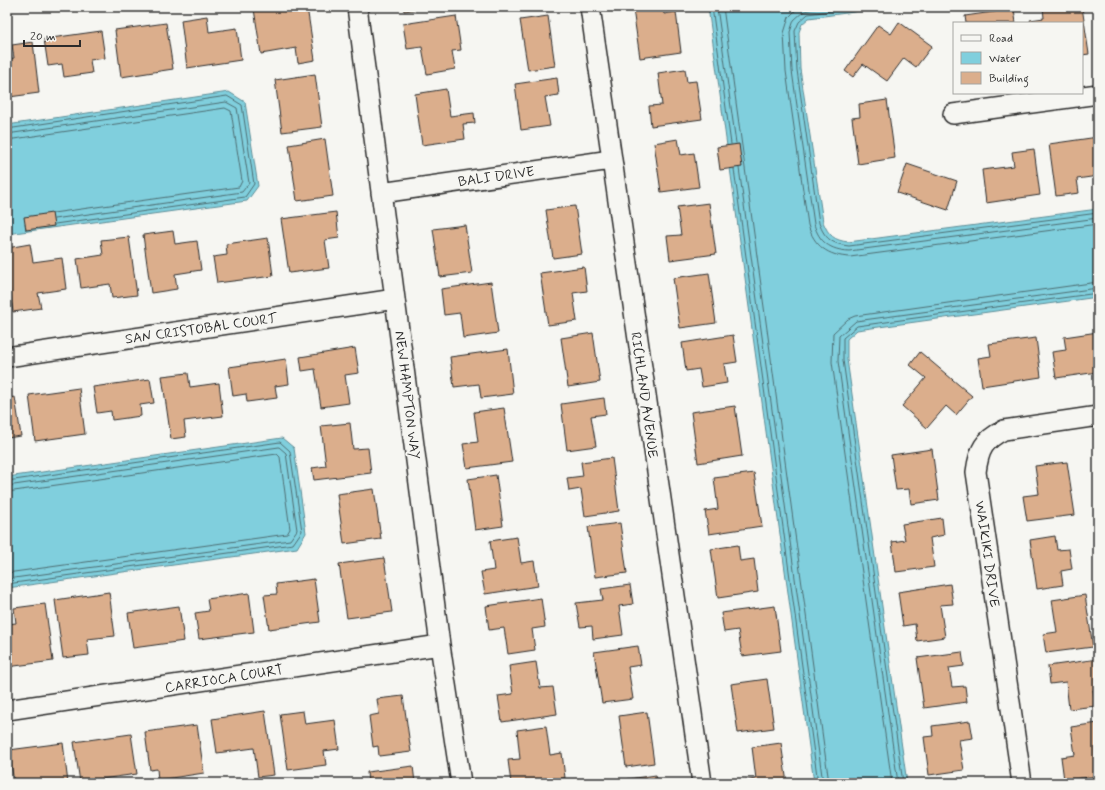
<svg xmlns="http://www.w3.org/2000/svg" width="1105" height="790" viewBox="0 0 1105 790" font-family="Mynerve,sans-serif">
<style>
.water{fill:#80cfdd;stroke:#5e8d96}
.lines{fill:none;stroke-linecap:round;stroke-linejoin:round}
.shore{stroke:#4d6d72;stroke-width:1}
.building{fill:#dbae8c;stroke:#2b2b2b}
.street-casing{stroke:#2b2b2b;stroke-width:22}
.street{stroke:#f6f6f2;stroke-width:19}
.labels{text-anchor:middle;stroke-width:4;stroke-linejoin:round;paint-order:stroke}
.street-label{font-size:14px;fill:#2b2b2b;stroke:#f6f6f2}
</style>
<rect width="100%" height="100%" fill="#f6f6f2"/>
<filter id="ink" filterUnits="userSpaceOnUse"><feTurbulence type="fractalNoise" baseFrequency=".025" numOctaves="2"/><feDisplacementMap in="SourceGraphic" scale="8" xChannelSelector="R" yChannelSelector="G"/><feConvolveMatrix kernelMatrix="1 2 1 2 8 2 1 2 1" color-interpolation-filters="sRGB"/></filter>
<g filter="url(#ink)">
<path class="water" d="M708,7H891L809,18L802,24L799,32L800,69L823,222C829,236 834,240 848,242L1098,209V297L857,330L847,339V359L907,783H814Z
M229,92L245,102L258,186L247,201L7,234V125Z
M282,438L294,448L306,533L297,548L7,588V477Z"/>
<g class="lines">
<path class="shore" d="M712,7L731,144
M717,7L736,143
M723,7L829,783
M799,7L789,17L784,33L786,71L808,225C814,246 828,256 850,257L1098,224
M824,7L804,11L794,20L790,32L792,71L814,224C819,242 830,250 849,251L1098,218
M861,7L808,14L799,22L795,31L797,70L819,223C825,239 832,244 849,246L1098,213
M7,129L227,96L242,105L254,184L245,197L55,224
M7,134L226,102L237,108L249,183L242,192L54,219
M7,140L225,108L231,111L242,181L239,187L53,213
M739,168L823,783
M734,169L818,783
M7,481L280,442L290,451L302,531L293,544L7,584
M7,486L279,447L286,453L297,530L290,540L7,579
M7,492L277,454L280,457L290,529L287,534L7,573
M892,783L832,362L833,333L848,319L855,316L1098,282
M898,783L838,361L839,336L856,321L1098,288
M903,783L843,360V338L857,326L1098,293"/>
</g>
<path class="building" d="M269,7H307L315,60L298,63L296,48L261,54L254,9Z
M403,7H436L404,11Z
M648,7H663L664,14L676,12L681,52L640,58L633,9Z
M1043,7H1082L1089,54L1082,55V23H1031L1030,20L1044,18Z
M1014,9L1016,23H966L965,16Z
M207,16L209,32L237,28L241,60L187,68L181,20Z
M456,16L461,50L452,51L455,69L427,74L422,47L407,49L403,24Z
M548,16L555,66L528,70L520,20Z
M899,22L932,46L916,67L904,58L887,81L863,64L853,77L845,71L878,25L891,34Z
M166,23L173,69L121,77L115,30Z
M101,31L105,58L90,60L92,73L64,77L62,64L48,66L44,39Z
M33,42L39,93L9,97L7,84V59L14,58L12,45Z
M685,69L687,82L696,81L702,119L651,126L649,106L662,105L658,73Z
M315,74L322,127L282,132L275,80Z
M557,78L559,95L545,97L550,126L521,130L515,84Z
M446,89L450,116L474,113L475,123L463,124L465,139L422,145L415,94Z
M887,100L895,158L858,164L852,118L860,117L859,104Z
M1098,137V176L1077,179L1079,193L1056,196L1049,144Z
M325,139L333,196L297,201L289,145Z
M678,139L681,155L694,153L699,187L661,192L654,143Z
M739,144L742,167L720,170L717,147Z
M1034,149L1040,195L986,203L982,170L1014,166L1012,152Z
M907,164L957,181L948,210L897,193Z
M709,203L716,254L670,260L667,236L681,235L677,207Z
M575,206L582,254L553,258L546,210Z
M336,212L339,238L325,240L329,268L289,273L281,219Z
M52,213L54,226L26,230L24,217Z
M465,225L472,273L440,277L433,229Z
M173,231L175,244L197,241L201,270L175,274L177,289L151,293L143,235Z
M129,237L137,295L112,298L110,284L81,288L77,259L103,255L101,240Z
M268,238L273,276L217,283L213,257L227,255L226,244Z
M30,244L33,262L62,258L66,289L38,293L41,308L13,312L7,271V248Z
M584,267L587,291L573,293L577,321L548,325L540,273Z
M709,273L716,323L680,328L673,278Z
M491,282L498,333L463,338L460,313L444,315L441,289Z
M1098,332V372L1056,378L1052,352L1066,350L1064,337Z
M593,333L600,382L568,387L561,338Z
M733,335L737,362L724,364L727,383L702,387L699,369L686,371L682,343Z
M1036,338L1041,377L982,386L978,358L991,356L989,344Z
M355,348L359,373L345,375L349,403L321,407L315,369L302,371L300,357Z
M508,349L513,394L481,398L479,384L454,387L450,357Z
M920,352L972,396L956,415L946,406L927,428L902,406L926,378L910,365Z
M286,359L289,384L275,386L277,398L247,402L246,394L233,396L229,367Z
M188,373L190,387L219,383L223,416L184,421L186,437L171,439L162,376Z
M150,379L154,403L140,405L141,416L112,420L111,411L97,413L93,387Z
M79,388L85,434L35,441L29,395Z
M15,397L21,436L7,438V398Z
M604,398L606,414L591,416L596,446L567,450L561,404Z
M735,406L742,456L698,463L691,412Z
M504,408L512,462L467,468L463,444L478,442L474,412Z
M350,423L353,449L368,448L371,473L314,480L312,468L326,466L321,426Z
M932,449L939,500L911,504L909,489L896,490L891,455Z
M612,458L619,511L585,516L581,489L569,491L567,478L583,476L581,462Z
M1067,462L1075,515L1027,521L1023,496L1039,494L1035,466Z
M754,473L762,526L709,534L705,511L718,509L714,478Z
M496,475L503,526L475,530L468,479Z
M374,489L381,539L344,544L337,494Z
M942,518L944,535L930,538L934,567L896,572L892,542L905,540L902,524Z
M620,523L627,573L595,577L588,527Z
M1055,536L1057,550L1069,549L1072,569L1061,571L1063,585L1037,589L1030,540Z
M517,537L521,563L534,561L538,586L485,594L481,572L494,570L490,541Z
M738,545L740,561L754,559L758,592L718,598L711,549Z
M384,558L392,612L347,618L339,564Z
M314,579L320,622L269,629L264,595L277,594L276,584Z
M950,584L953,604L940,605L945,637L917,641L915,624L903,626L898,592Z
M630,585L633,604L619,606L623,635L593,639L592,626L580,627L576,603L603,600L601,589Z
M109,592L115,636L87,639L89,655L63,658L55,600Z
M249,593L254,632L199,639L195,613L209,611L207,599Z
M1085,595L1093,647L1046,653L1043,634L1057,632L1052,600Z
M541,598L545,627L532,629L535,650L508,654L504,628L489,630L486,606Z
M45,604L53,661L7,667V624L16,623L14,608Z
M179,606L184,641L133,648L128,613Z
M775,606L781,651L742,656L738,630L724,632L721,613Z
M638,646L641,665L628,667L633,699L602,703L594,652Z
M962,652L964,666L949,668L952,687L965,686L967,702L924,708L917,658Z
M1098,659V689L1093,690L1096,706L1069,709L1066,682L1050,684L1048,666Z
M536,662L540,688L553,687L557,714L502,722L498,696L513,694L509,666Z
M767,679L774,728L738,733L731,684Z
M403,696L411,752L379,756L378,746L373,747L369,716L379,714L377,699Z
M265,711L274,775L258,777L254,748L217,753L212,719Z
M303,711L305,724L335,720L339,749L324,751L326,765L288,770L280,714Z
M647,712L654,763L626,767L619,716Z
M970,721L973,738L959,740L964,770L929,775L924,737L933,736L932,726Z
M1098,723V776L1064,780L1061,757L1075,755L1071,727Z
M197,725L204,773L158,780L157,769L150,770L145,732Z
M546,726L550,755L562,753L565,778L511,783L508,760L520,759L517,730Z
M131,734L137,774L80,782L74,742Z
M63,743L68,783H14L9,750Z
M781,743L787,783H744L743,781L756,779L752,747Z
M413,766L415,783H368L367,772Z
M656,775L657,783H628V779Z"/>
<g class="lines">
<g class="street-casing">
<path id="street" d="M357,7L440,645L461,783
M590,7L702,783
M953,114L1098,94
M381,193L611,160
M7,357L395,299
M7,710L440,645
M1022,783L976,472C979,449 984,440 1004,430L1098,416"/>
</g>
<use href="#street" class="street"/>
</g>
</g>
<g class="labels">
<g class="street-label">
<text transform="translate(496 176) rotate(-8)" y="5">BALI DRIVE</text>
<text transform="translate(201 328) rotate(-8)" y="5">SAN CRISTOBAL COURT</text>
<text transform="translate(408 395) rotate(83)" y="5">NEW HAMPTON WAY</text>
<text transform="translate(645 395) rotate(82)" y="5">RICHLAND AVENUE</text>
<text transform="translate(988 554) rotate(82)" y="5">WAIKIKI DRIVE</text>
<text transform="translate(224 678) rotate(-9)" y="5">CARRIOCA COURT</text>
</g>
</g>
<rect width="1105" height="790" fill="none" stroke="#f6f6f2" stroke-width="24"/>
<rect x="12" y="12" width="1081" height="766" fill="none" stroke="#2b2b2b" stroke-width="1.5" filter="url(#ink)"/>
<rect x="953" y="22" width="130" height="72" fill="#f6f6f2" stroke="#a5a5a2"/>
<rect x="961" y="35" width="20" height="6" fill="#f6f6f2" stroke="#a5a5a2"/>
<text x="989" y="42" font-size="12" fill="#2b2b2b">Road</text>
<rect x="961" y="52" width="20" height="12" fill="#80cfdd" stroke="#a5a5a2"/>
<text x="989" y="62" font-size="12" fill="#2b2b2b">Water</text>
<rect x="961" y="72" width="20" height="12" fill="#dbae8c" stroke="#a5a5a2"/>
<text x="989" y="82" font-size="12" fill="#2b2b2b">Building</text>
<path d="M24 40v6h56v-6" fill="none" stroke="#2b2b2b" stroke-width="2"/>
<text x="30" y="40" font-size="12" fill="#2b2b2b" stroke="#f6f6f2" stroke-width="3" paint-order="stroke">20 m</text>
</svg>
